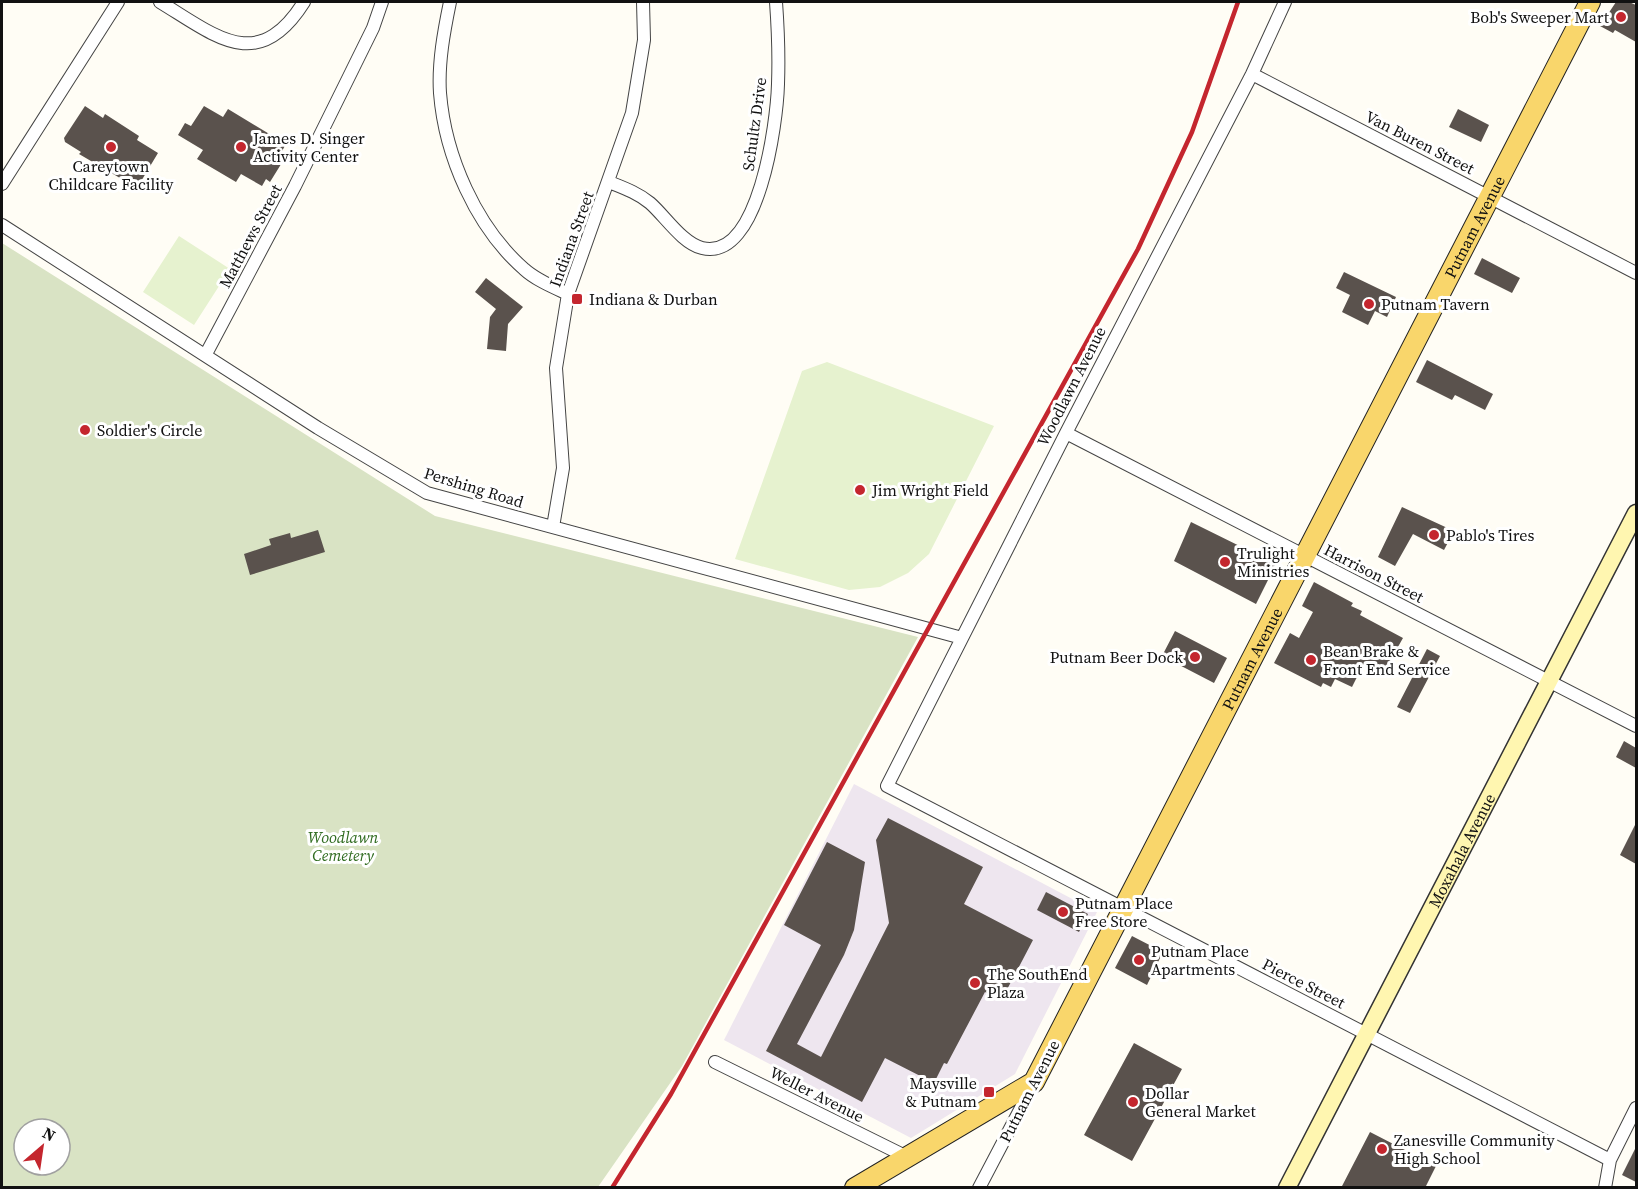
<svg xmlns="http://www.w3.org/2000/svg" width="1638" height="1189" viewBox="0 0 1638 1189" font-family="'Source Serif 4',serif">
<style>
.industrial{fill:#eee6ef}
.cemetery{fill:#d9e3c4;fill-rule:evenodd}
.pitch{fill:#e6f2cf}
.building{fill:#5a524d}
.lines{fill:none;stroke-linecap:round;stroke-linejoin:round}
.street-casing{stroke:#444;stroke-width:14}
.secondary-casing{stroke:#333;stroke-width:19}
.primary-casing{stroke:#222;stroke-width:22}
.street{stroke:#fff;stroke-width:12}
.secondary{stroke:#fff6b0;stroke-width:16}
.primary{stroke:#f9d66b;stroke-width:20}
.rail{stroke:#c4262e;stroke-width:4.5}
.poi-dot{fill:#c4262e;stroke:#fff;stroke-width:2}
.labels{text-anchor:middle;stroke-width:6;stroke-linejoin:round;paint-order:stroke}
.poi-label{font-size:16px;fill:#111;stroke:#fff;text-anchor:start}
.street-label{font-size:16px;fill:#111;stroke:#fff}
.park-label{font-size:16px;font-style:italic;fill:#2f6b1f;stroke:#fff}
</style>
<rect width="100%" height="100%" fill="#fffdf5"/>
<path class="industrial" d="M854,784L1097,912L1015,1074L911,1138L724,1040Z"/>
<path class="cemetery" d="M2,243L435,516L918,637L682,1066L598,1187H2ZM24,1129H60V1165H24Z"/>
<path class="pitch" d="M179,236L230,269L194,325L143,292Z
M827,362L994,426L929,554L908,573L880,587L849,590L735,559L802,371Z"/>
<path class="building" d="M1616,2H1629L1636,5V42L1615,30L1613,33L1600,26Z
M85,106L103,118L105,114L139,136L137,140L158,153L137,188L79,154L81,152L65,142L64,138Z
M204,106L223,117L228,109L286,144L278,158L283,161L270,182L266,179L262,186L241,174L236,182L197,159L203,150L178,135L185,123L191,126Z
M1458,109L1489,125L1481,142L1449,127Z
M1482,258L1520,278L1512,293L1474,274Z
M1344,272L1396,297L1387,317L1375,311L1368,325L1342,312L1350,295L1336,288Z
M486,278L523,307L508,324L506,351L487,349L490,317L496,309L475,292Z
M1427,360L1493,394L1485,410L1455,395L1452,400L1416,382Z
M1402,507L1454,531L1444,550L1413,534L1395,566L1378,557Z
M1191,522L1276,564L1256,604L1174,561Z
M318,530L325,552L250,575L244,554L271,545L269,539L290,533L291,538Z
M1314,582L1353,603L1351,606L1362,611L1360,615L1403,638L1382,675L1363,665L1352,687L1335,679L1331,687L1323,683L1321,687L1274,663L1290,633L1299,638L1313,612L1302,606Z
M1175,631L1227,658L1214,683L1162,656Z
M1427,649L1440,656L1410,713L1397,707Z
M1624,741L1636,748V768L1616,757Z
M888,818L983,867L964,904L1033,940L1001,1001L985,992L947,1064L944,1063L934,1083L885,1058L862,1102L766,1051L821,945L784,925L827,842L865,862L854,930L844,955L797,1044L821,1057L889,923L876,840Z
M1636,823V864L1620,855Z
M1046,892L1088,914L1079,932L1037,910Z
M1132,936L1163,952L1147,985L1115,968Z
M1134,1043L1182,1069L1132,1161L1084,1135Z
M1370,1132L1436,1166L1425,1188H1341Z
M1636,1147V1182L1622,1175Z"/>
<g class="lines">
<g class="street-casing">
<path id="street" d="M160,2C216,36 258,75 304,2
M450,2C444,31 438,63 440,93C445,156 476,227 524,269C536,280 553,287 568,294
M1285,2L1252,74L1066,433L887,786L1610,1160
M1252,74L1636,273
M609,182C624,188 638,193 650,203C665,216 682,243 702,248C759,262 777,122 778,84C779,57 778,29 776,2
M2,184L118,2
M2,225L318,428L427,493L962,638
M206,354L295,186L373,28L382,2
M1066,433L1636,726
M553,527L563,468L556,368L568,294L632,113L644,40L643,2
M715,1062L905,1156
M979,1188L1033,1085
M1605,1188L1610,1160L1636,1108"/>
</g>
<g class="secondary-casing">
<g id="secondary">
<path id="s1" d="M1287,1188L1636,513"/>
</g>
</g>
<g class="primary-casing">
<g id="primary">
<path id="s2" d="M855,1188L1034,1082L1590,2"/>
</g>
</g>
<use href="#street" class="street"/>
<use href="#secondary" class="secondary"/>
<use href="#primary" class="primary"/>
<path class="rail" d="M612,1188L671,1094L1138,249L1192,132L1238,2"/>
</g>
<g class="poi-dot">
<circle cx="1621" cy="17" r="6"/>
<circle cx="111" cy="147" r="6"/>
<circle cx="241" cy="147" r="6"/>
<rect x="571" y="293" width="12" height="12" rx="3"/>
<circle cx="1369" cy="304" r="6"/>
<circle cx="85" cy="430" r="6"/>
<circle cx="860" cy="490" r="6"/>
<circle cx="1434" cy="535" r="6"/>
<circle cx="1225" cy="562" r="6"/>
<circle cx="1195" cy="657" r="6"/>
<circle cx="1311" cy="660" r="6"/>
<circle cx="1063" cy="912" r="6"/>
<circle cx="1139" cy="960" r="6"/>
<circle cx="975" cy="983" r="6"/>
<rect x="983" y="1086" width="12" height="12" rx="3"/>
<circle cx="1133" cy="1102" r="6"/>
<circle cx="1382" cy="1149" r="6"/>
</g>
<g class="labels">
<g class="poi-label">
<text x="1609" y="23" text-anchor="end">Bob's Sweeper Mart</text>
<text x="253" y="144">James D. Singer<tspan x="253" dy="18">Activity Center</tspan></text>
<text x="111" y="172" text-anchor="middle">Careytown<tspan x="111" dy="18">Childcare Facility</tspan></text>
<text x="589" y="305">Indiana &amp; Durban</text>
<text x="1381" y="310">Putnam Tavern</text>
<text x="97" y="436">Soldier's Circle</text>
<text x="872" y="496">Jim Wright Field</text>
<text x="1446" y="541">Pablo's Tires</text>
<text x="1237" y="559">Trulight<tspan x="1237" dy="18">Ministries</tspan></text>
<text x="1323" y="657">Bean Brake &amp;<tspan x="1323" dy="18">Front End Service</tspan></text>
<text x="1183" y="663" text-anchor="end">Putnam Beer Dock</text>
<text x="1075" y="909">Putnam Place<tspan x="1075" dy="18">Free Store</tspan></text>
<text x="1151" y="957">Putnam Place<tspan x="1151" dy="18">Apartments</tspan></text>
<text x="987" y="980">The SouthEnd<tspan x="987" dy="18">Plaza</tspan></text>
<text x="977" y="1089" text-anchor="end">Maysville<tspan x="977" dy="18">&amp; Putnam</tspan></text>
<text x="1145" y="1099">Dollar<tspan x="1145" dy="18">General Market</tspan></text>
<text x="1394" y="1146">Zanesville Community<tspan x="1394" dy="18">High School</tspan></text>
</g>
<g class="street-label">
<text transform="translate(754 124) rotate(-82)" y="6">Schultz Drive</text>
<text transform="translate(1420 142) rotate(27)" y="6">Van Buren Street</text>
<text dy="6" stroke="none"><textPath href="#s2" startOffset="1170">Putnam Avenue</textPath></text>
<text transform="translate(250 236) rotate(-62)" y="6">Matthews Street</text>
<text transform="translate(571 239) rotate(-70)" y="6">Indiana Street</text>
<text transform="translate(1071 386) rotate(-63)" y="6">Woodlawn Avenue</text>
<text transform="translate(474 487) rotate(17)" y="6">Pershing Road</text>
<text transform="translate(1374 573) rotate(27)" y="6">Harrison Street</text>
<text dy="6" stroke="none"><textPath href="#s2" startOffset="684">Putnam Avenue</textPath></text>
<text dy="6" stroke="none"><textPath href="#s1" startOffset="380">Moxahala Avenue</textPath></text>
<text transform="translate(1304 983) rotate(27)" y="6">Pierce Street</text>
<text transform="translate(1029 1091) rotate(-63)" y="6">Putnam Avenue</text>
<text transform="translate(817 1094) rotate(27)" y="6">Weller Avenue</text>
</g>
<g class="park-label">
<text x="343" y="843">Woodlawn<tspan x="343" dy="18">Cemetery</tspan></text>
</g>
</g>
<rect width="1638" height="1189" fill="none" stroke="#111111" stroke-width="6"/>
<g transform="translate(42 1147) rotate(29)"><circle r="28" fill="#ffffff" stroke="#a0a0a0" stroke-width="1.5"/>
<path d="M0-4.5L10 22L0 15L-10 22Z" fill="#c4262e"/>
<text y="-9" font-size="16" font-weight="bold" text-anchor="middle" fill="#111111">N</text>
</g>
</svg>
